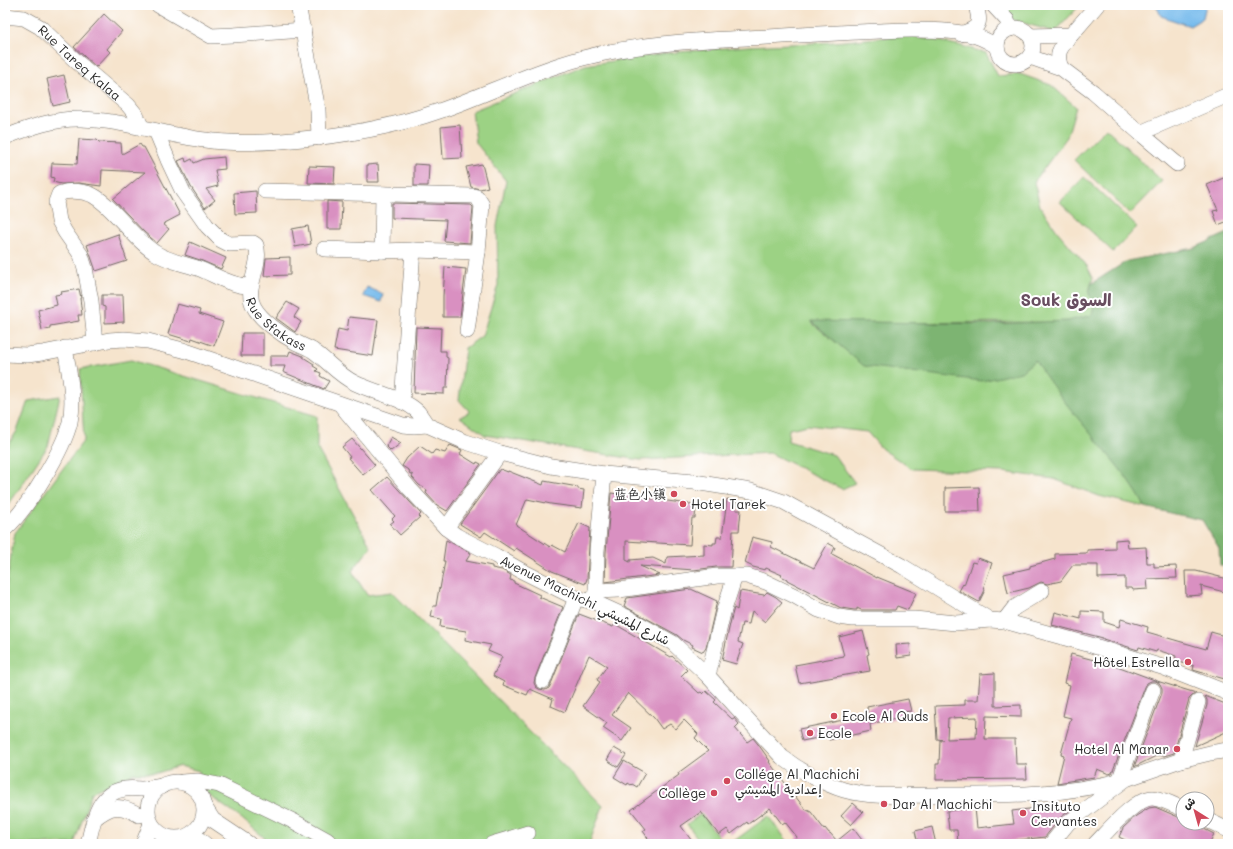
<svg xmlns="http://www.w3.org/2000/svg" width="1233" height="849" viewBox="0 0 1233 849" font-family="Mali,'Playpen Sans Arabic','LXGW WenKai TC',sans-serif">
<style>
.green{fill:#9cd284;stroke:#647e58}
.forest{fill:#7db472;stroke:#54704e}
.water{fill:#75baec;stroke:#50728c}
.building{fill:#d990c1;fill-rule:evenodd}
.lines{fill:none;stroke-linecap:round;stroke-linejoin:round}
.minor-casing{stroke:#726c64;stroke-width:16}
.minor{stroke:#fff;stroke-width:15}
.poi-dot{fill:#d1495b;stroke:#fff;stroke-width:1.5}
.labels{text-anchor:middle;stroke-width:4;stroke-linejoin:round;paint-order:stroke}
.street-label{font-size:13px;fill:#2b2b2b;stroke:#fff}
.poi-label{font-size:13px;fill:#2b2b2b;stroke:#fff;text-anchor:start}
.district-label{font-size:17px;font-weight:bold;fill:#684e60;stroke:#fff}
</style>
<rect width="100%" height="100%" fill="#fff"/>
<filter id="ink" filterUnits="userSpaceOnUse"><feTurbulence type="fractalNoise" baseFrequency=".025" numOctaves="2"/><feDisplacementMap in="SourceGraphic" scale="8" xChannelSelector="R" yChannelSelector="G"/><feConvolveMatrix kernelMatrix="1 2 1 2 8 2 1 2 1" color-interpolation-filters="sRGB"/></filter>
<filter id="wash" filterUnits="userSpaceOnUse"><feTurbulence type="fractalNoise" baseFrequency=".012" numOctaves="4" result="noise"/><feDisplacementMap in="SourceGraphic" scale="16" xChannelSelector="R" yChannelSelector="G"/><feGaussianBlur stdDeviation="0.9" result="paint"/><feColorMatrix in="noise" values="0 0 0 0 0 0 0 0 0 0 0 0 0 0 0 0 0 1.4 0 .05"/><feComposite in="paint" operator="in"/></filter>
<g filter="url(#wash)">
<rect width="100%" height="100%" fill="#f6e4cd"/>
<path class="green" d="M1000,5H1080L1055,32L1013,20Z
M910,35L962,46L986,53L998,76L1020,74L1051,85L1076,107L1067,137L1034,182L1040,206L1057,231L1087,266L1093,278L1089,292L1094,304L1093,315L1068,322L812,323L864,365L1019,372L1035,359L1115,462L1139,495L1145,507L1099,496L1054,479L1003,472L912,469L882,449L867,432L808,425L789,429L788,441L834,455L855,483L842,489L770,453L640,460L485,435L460,417L470,412L459,400L465,348L482,336L498,285L497,226L506,181L476,143L472,111L585,65L668,53L748,46L834,42Z
M1106,128L1162,181L1130,214L1074,160Z
M1084,177L1137,227L1113,252L1060,202Z
M131,360L317,416V448L371,547L352,571L367,595L392,592L603,806L589,844H272L242,819L207,794L199,771L180,766L157,773H134L92,792L74,844H5V595L11,555L15,533L84,440L80,369Z
M60,396L48,446L5,510V450L17,431L28,401Z
M701,814L724,844H702L687,824Z
M768,816L789,843L787,844H730Z"/>
<path class="forest" d="M1228,233V567L1220,565L1219,548L1202,520L1174,514L1145,507C1135,487 1120,469 1106,452C1081,422 1055,392 1035,360L1021,372L982,381L864,366L811,321L991,324L1068,321L1092,315L1094,304L1089,294L1091,284L1127,261L1194,248Z"/>
<path class="water" d="M1156,5H1206L1203,18L1190,26L1161,16Z
M367,287L383,294L381,302L363,296Z"/>
<g id="blocks">
<path class="building" d="M104,14L122,31L107,49L110,52L96,67L74,47Z
M64,75L70,102L53,106L47,79Z
M460,125L462,158L443,159L441,127Z
M79,139L97,140L99,142L121,143L122,154L140,144L142,147H144L180,215L163,224L169,229L157,243L144,232L113,199L145,172L102,170L101,186L78,183L61,184L53,182L54,178L51,177L52,163L77,164Z
M224,157L225,169L215,170L218,186L206,189L215,200L205,208L191,187L178,161L185,158L186,162L192,159L194,163L204,159Z
M378,164L379,182H367V165Z
M414,164L429,165L428,186H414Z
M482,164L488,187L480,189L471,187L466,167Z
M309,166L335,167L334,184L308,183Z
M1228,176V221L1218,225L1213,211L1218,210L1207,185Z
M256,191L257,213L235,214L234,193Z
M327,201L342,202L341,229H327Z
M392,203L471,205L473,207L470,243L444,241L446,220L392,218Z
M308,226L311,244L295,247L292,229Z
M118,234L127,261L96,271L87,245Z
M190,242L226,258L221,269L200,260L185,255Z
M290,257V275L264,276L266,258Z
M445,267L466,269L460,317H443V296Z
M79,289L81,298H80L82,315H78L79,321L50,326V328L42,330L38,310L57,305L55,295L62,294L61,292Z
M102,295H123L124,322L105,323V307L102,306Z
M287,302L299,309L294,317L301,322L295,332L276,318Z
M177,304L200,310L199,314L223,322L214,346L192,338L191,341L168,334Z
M349,317L378,320L373,356L334,350L338,329L347,331Z
M416,327L441,328L440,351H446V357L448,358L447,388H444V394L414,393Z
M242,333H263V356H241Z
M290,351L303,356V357L314,364L313,366L318,369L316,371L321,373L320,376L329,381L324,389L283,372L285,366H270V356H288Z
M391,437L401,443L391,451L386,446Z
M352,439L375,465L363,475L348,458L350,457L342,447Z
M450,445L462,450L460,454L476,464L477,462L481,464L447,511L437,505L426,493L427,490L419,485L412,477L413,475L409,473L410,471L402,466L407,458L420,446L432,454L435,450L445,453Z
M500,469L508,472V471L543,485L544,481L578,487V489L584,490L582,508L551,504L527,499L516,525L550,547L552,545L565,552L579,523L590,528L587,579L585,584L552,571L516,548L514,551L485,532L481,537L460,524Z
M387,477L421,514L419,516L420,517L400,535L390,524L394,521L392,519L395,516L372,490Z
M979,487L980,511H945V488Z
M611,493L696,505L695,518H692L690,545L626,541V560L630,562V560L653,558L666,564L667,557L704,555V544L713,545V543H716L717,537H722L727,499L737,500L736,510H741L739,531H733L731,567H716L694,570L640,566L660,575L605,582L606,552Z
M752,537L772,542L771,547L814,568L828,543L835,547L832,554L877,578V577L916,593L908,610L897,606L895,610H861L857,608V610H854L841,608L787,580V579L781,576L782,575L766,568L765,570L753,567L745,563Z
M1127,539L1128,548L1146,547L1147,563H1154V567L1176,566L1177,578L1147,579L1148,589L1133,590L1132,588H1125V577L1098,578V565H1073L1061,581L1047,584L1041,582L1029,588L1008,593L1004,574L1030,568V566L1055,559V554L1087,553V550L1115,549V540Z
M446,540L471,553L466,561L492,566V568L502,570L511,575L510,580L514,581V583L540,595L539,597L563,607L535,678L534,683L536,687L539,689L545,690L549,688L551,684L579,614L613,627L615,624L671,657L672,656L687,670L681,676L699,693L701,692L703,694L706,691L716,700L714,702L732,719L734,718L739,724L735,728L747,742L753,738L758,744L770,761L769,762L805,809L811,812L824,829L825,828L829,833H830L837,841L853,828L865,844H794L797,837L785,822L782,824L770,808L748,824L747,822L731,834L727,829L719,835L701,812L681,826L694,844H652L643,831L646,829L631,810L679,775L678,773L708,751L695,738L698,734L684,720L676,729L670,724L662,729L654,718L628,693L612,715L631,728L622,741L603,728L607,723L583,706L600,682L597,680L607,666L589,655L565,712L551,706L553,699L530,689L527,695L503,685L504,682L493,676L502,657L488,651L491,645L465,640L466,631L440,627L441,619L431,617L433,606H436L439,588L440,589L445,561H443Z
M978,558L992,563L983,589L985,590L979,602L959,591L963,584L964,585L972,562L976,563Z
M1185,571H1196L1228,579V593L1201,586L1202,595L1186,596Z
M691,589L717,601L706,648L703,652L692,647L693,645L683,640L677,635L624,606L627,598Z
M740,591L764,595L767,592L776,597L782,602L765,622L752,611L749,624L742,623L738,642L743,644L736,664L722,660L732,615L734,608L737,610Z
M1081,611L1104,612V622L1119,627L1121,619L1148,627L1147,632L1206,649L1211,632L1228,637V680L1193,670L1194,666L1175,661L1176,656L1157,650L1156,652L1139,647L1138,650L1103,639V638L1052,625L1055,612L1081,619Z
M863,631L869,654L867,655L870,671L799,683L795,665L844,656L839,637Z
M910,644L911,656L897,658L896,645Z
M1071,654L1117,666L1160,682L1196,693L1192,696L1189,699L1174,753L1164,756L1158,755L1134,767L1162,693V688L1160,684L1156,681H1151L1147,683L1145,687L1112,773L1109,774L1097,769L1094,777L1057,783L1064,755L1061,754L1071,718L1063,716L1070,685L1064,683Z
M995,673V706L1021,705V717L986,716L985,739H1015L1016,764H1026L1027,779L936,780V764H939L940,740H944L937,739L935,706L965,705V700H978L980,674ZM977,717L976,738L947,739L948,718Z
M1205,696L1228,705V731L1195,746L1207,705V700Z
M908,699L911,711L904,712L905,716L870,724L871,731L829,740L828,736L802,741L799,729L868,715L867,707Z
M614,748L626,755L618,767L607,760Z
M624,761L645,773L637,787L632,784L631,785L628,783L627,785L614,777Z
M853,803L863,812L851,825L841,816Z
M1071,804L1072,809L1061,817L1045,837L986,844H958L957,830H949L947,811L975,808L977,828L1014,824L1012,811Z
M1155,807L1183,819V823H1192L1214,834L1209,844H1133L1119,837L1123,828L1136,816L1149,808Z
M932,827L936,844H918L915,831Z"/>
</g>
</g>
<g filter="url(#ink)">
<use href="#blocks" fill-opacity="0" stroke="#726c64" stroke-width="1"/>
<g class="lines">
<g class="minor-casing">
<g id="minor">
<path d="M158,5L211,36L233,35L304,30"/>
<path d="M298,5L318,110L319,138"/>
<path d="M993,5L1007,20L1010,29"/>
<path id="s1" d="M5,16L24,18L40,27L77,62L128,105L136,115L142,128"/>
<circle cx="1015" cy="46" r="18"/>
<path d="M961,34C980,27 981,25 976,5"/>
<path d="M1030,36L1071,35L1097,5"/>
<path d="M1030,57L1061,68L1093,92L1140,133"/>
<path d="M1061,68C1055,52 1061,47 1071,35"/>
<path id="s2" d="M156,131L168,160L183,192L207,226L221,240L229,244L253,243L256,245C263,265 243,288 254,307C261,320 282,335 295,342C301,345 307,347 312,350C327,360 338,375 355,383C373,392 404,398 418,412C421,416 424,421 427,425"/>
<path d="M5,137C29,128 55,118 81,119C123,120 164,135 205,140C239,145 278,142 312,138C363,133 413,122 461,103C502,87 541,69 583,58C644,42 706,40 768,37C816,34 864,31 912,30C932,30 952,30 972,35C981,37 989,42 997,46"/>
<path d="M1177,164L1140,133L1228,95"/>
<path d="M265,191L473,196L477,197L482,205L478,252"/>
<path d="M324,249L382,251L413,250"/>
<path d="M382,251L383,194"/>
<path d="M95,343L91,301L85,268L81,255L65,232L59,221L56,202L59,194L61,193C70,190 86,191 94,196C116,209 131,237 154,252C167,261 182,263 197,268C214,274 232,287 251,286"/>
<path d="M5,354L27,355L42,353L109,340L124,339L148,341L183,350L403,425L414,426L427,425L463,441L500,453L551,466L604,474L694,482L751,491L784,502L813,518L902,566L990,620L1004,621L1091,645L1162,667L1228,693"/>
<path d="M402,402L413,250L478,252L467,331"/>
<path d="M340,404L410,489L446,528L457,536L496,556L520,570L576,598L594,602L627,617L673,643L708,676L782,757C799,770 824,784 844,790C872,798 903,795 932,795C997,795 1063,797 1126,779"/>
<path d="M446,528L500,453"/>
<path d="M5,529C26,511 64,449 70,422C75,398 69,372 65,348"/>
<path d="M596,591L619,590L717,576H747L766,582L795,596L819,610L839,617L853,619H914L956,623L990,620"/>
<path d="M594,601L596,591L597,551L604,474"/>
<path d="M1004,621L1014,608L1042,591"/>
<path d="M708,676L723,613L735,576"/>
<path d="M543,681L576,598"/>
<path d="M1181,760L1198,702"/>
<path d="M1119,781L1153,690"/>
<circle cx="176" cy="810" r="28"/>
<path d="M182,782L198,781L219,785L295,822L327,840L332,844"/>
<path d="M204,806L213,820L249,844"/>
<path d="M94,819C111,805 120,804 139,815L147,813"/>
<path d="M1207,820L1228,830"/>
<path d="M192,834L205,844"/>
<path d="M88,844C93,822 97,792 125,789C131,788 137,789 143,789C150,788 156,787 162,786"/>
<path d="M143,844L151,824"/>
<path d="M492,844L528,833"/>
<path d="M1051,844L1068,823L1126,779L1181,760L1210,753L1228,750"/>
<path d="M1095,844C1107,832 1136,797 1153,798C1163,799 1174,805 1183,809"/>
</g>
</g>
<use href="#minor" class="minor"/>
</g>
</g>
<g class="poi-dot">
<circle cx="674" cy="494" r="4"/>
<circle cx="683" cy="504" r="4"/>
<circle cx="1188" cy="662" r="4"/>
<circle cx="834" cy="716" r="4"/>
<circle cx="810" cy="733" r="4"/>
<circle cx="1177" cy="749" r="4"/>
<circle cx="727" cy="781" r="4"/>
<circle cx="714" cy="793" r="4"/>
<circle cx="884" cy="804" r="4"/>
<circle cx="1023" cy="813" r="4"/>
</g>
<g class="labels">
<g class="street-label">
<text dy="5" stroke="none"><textPath href="#s1" startOffset="91">Rue Tareq Kalaa</textPath></text>
<text dy="5" stroke="none"><textPath href="#s2" startOffset="256">Rue Sfakass</textPath></text>
<text transform="translate(585 600) rotate(26)" y="5">Avenue Machichi شارع المشيشي</text>
</g>
<g class="poi-label">
<text x="666" y="499" text-anchor="end">蓝色小镇</text>
<text x="691" y="509">Hotel Tarek</text>
<text x="1180" y="667" text-anchor="end">Hôtel Estrella</text>
<text x="842" y="721">Ecole Al Quds</text>
<text x="818" y="738">Ecole</text>
<text x="1169" y="754" text-anchor="end">Hotel Al Manar</text>
<text x="735" y="779">Collége Al Machichi<tspan x="735" dy="15">إعدادية المشيشي</tspan></text>
<text x="706" y="798" text-anchor="end">Collège</text>
<text x="892" y="809">Dar Al Machichi</text>
<text x="1031" y="811">Insituto<tspan x="1031" dy="15">Cervantes</tspan></text>
</g>
<g class="district-label">
<text x="1066" y="306">Souk السوق</text>
</g>
</g>
<rect width="1233" height="849" fill="none" stroke="#fff" stroke-width="20"/>
<g transform="translate(1195 811) rotate(323)"><circle r="19" fill="#ffffff" stroke="#aaaaaa"/>
<path d="M0-3L7 15L0 10L-7 15Z" fill="#d1495b"/>
<text y="-6" font-size="11" font-weight="bold" text-anchor="middle" fill="#2b2b2b">ش</text>
</g>
</svg>
